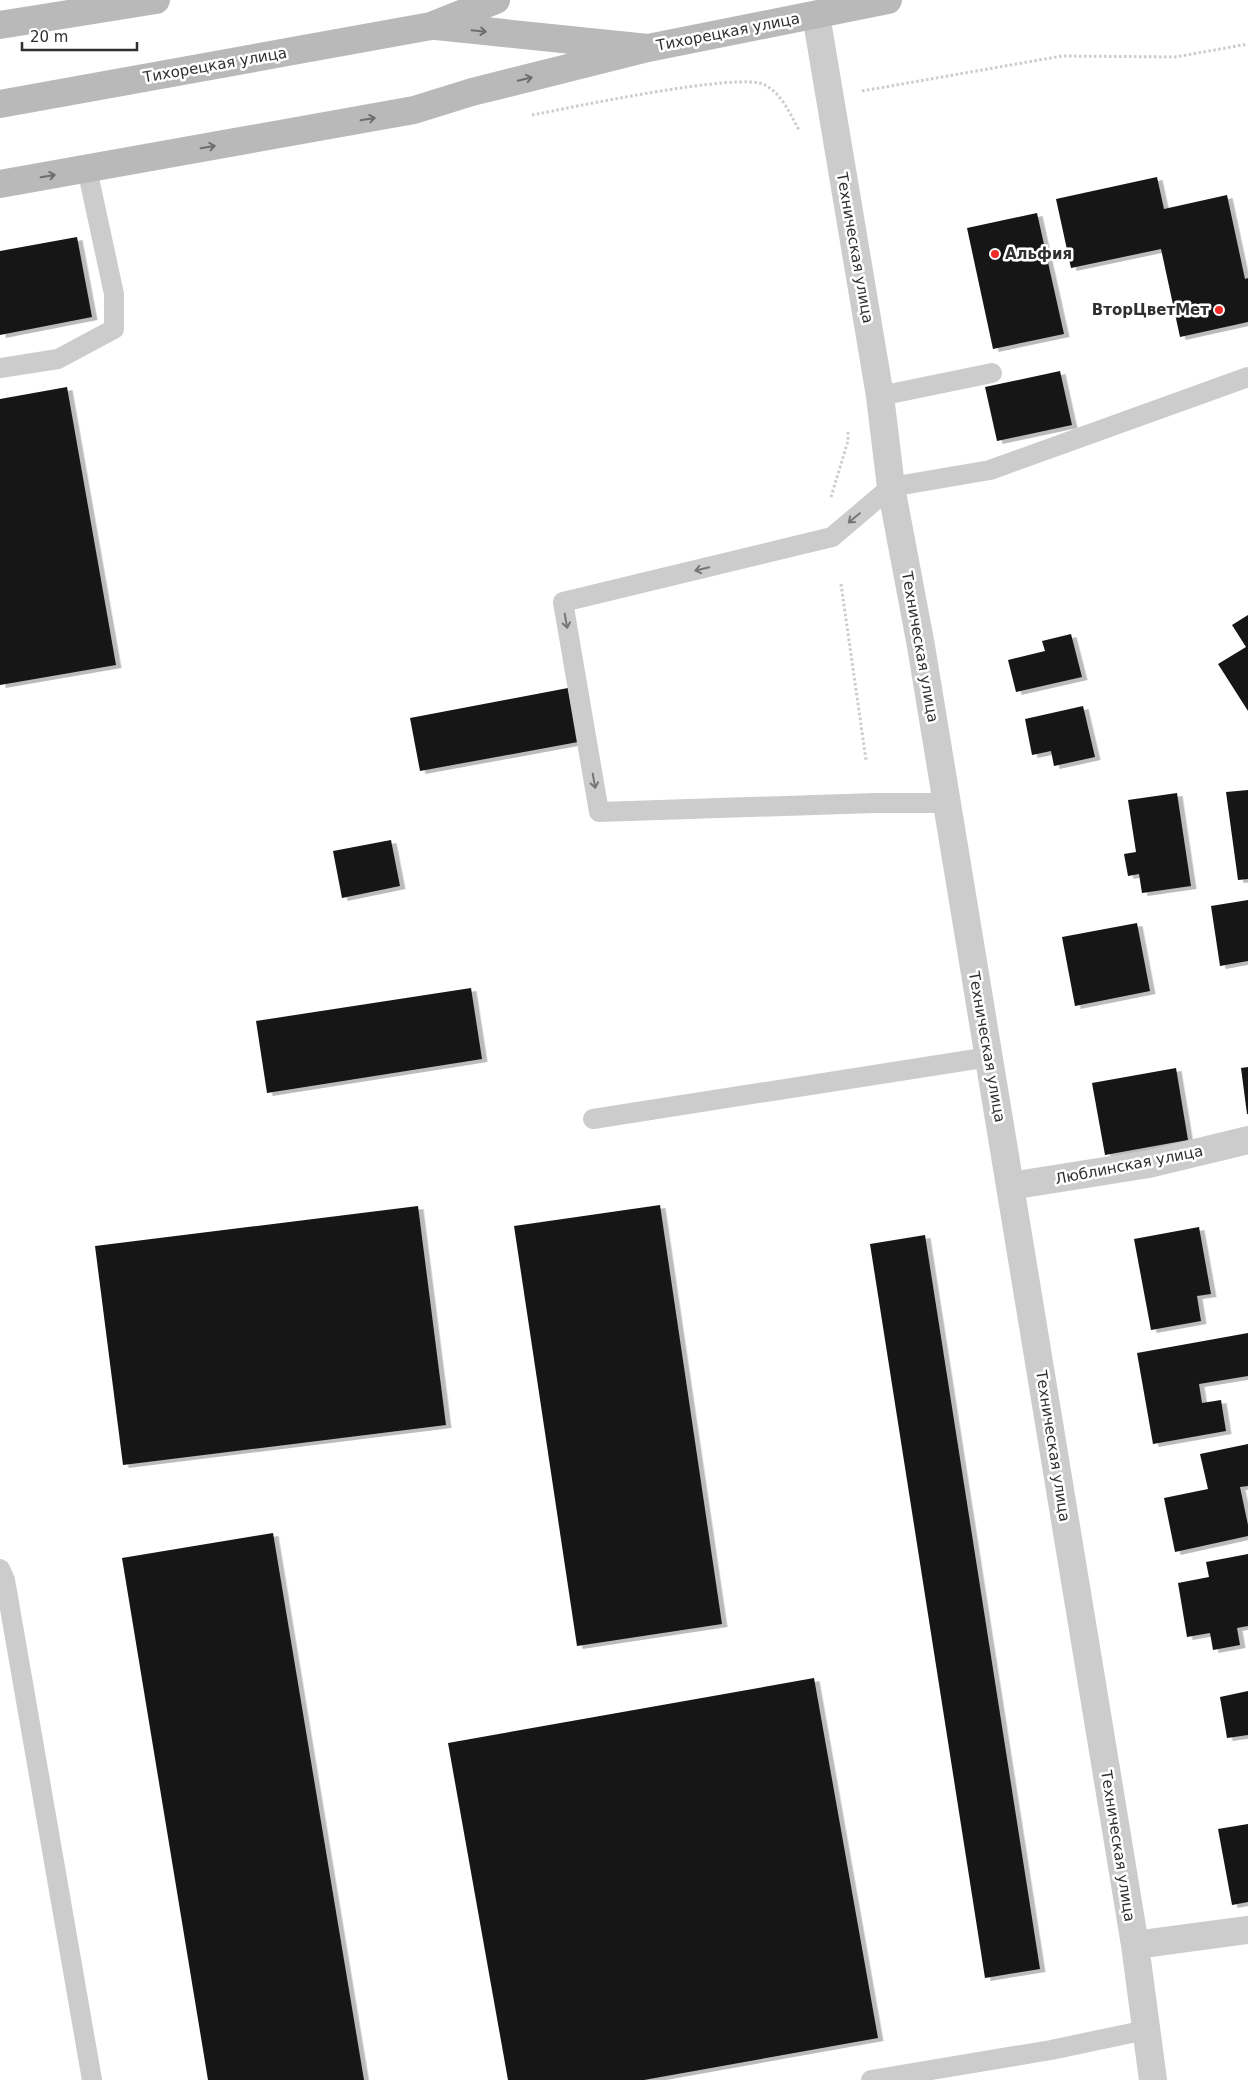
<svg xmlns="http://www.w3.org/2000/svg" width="1248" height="2080" viewBox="0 0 1248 2080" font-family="'DejaVu Sans',sans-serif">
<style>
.building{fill:#161616;filter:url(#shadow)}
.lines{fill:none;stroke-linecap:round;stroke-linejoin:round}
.path{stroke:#ccc;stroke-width:3;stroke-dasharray:2.5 2.5;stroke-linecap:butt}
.lane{stroke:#ccc;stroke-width:20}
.street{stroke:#ccc;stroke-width:28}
.secondary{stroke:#b9b9b9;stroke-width:28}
.oneway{stroke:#6d6d6d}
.oneway2{stroke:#767676}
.poi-dot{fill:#ef2b28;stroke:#fff;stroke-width:2}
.labels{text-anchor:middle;stroke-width:5;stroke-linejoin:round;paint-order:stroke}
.street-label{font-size:15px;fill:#2f2f2f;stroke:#fff}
.poi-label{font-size:15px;font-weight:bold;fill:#2f2f2f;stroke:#fff;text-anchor:start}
</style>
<defs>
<filter id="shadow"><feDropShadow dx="5.5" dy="3" stdDeviation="0" flood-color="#0004"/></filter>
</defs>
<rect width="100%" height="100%" fill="#fff"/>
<path class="building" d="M1157,177L1164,209L1227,195L1245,279L1248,278V322L1180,337L1161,249L1071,268L1056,199Z
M1037,213L1064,334L993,349L967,228Z
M77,237L92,317L0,335V251Z
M1060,371L1072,425L997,441L985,387Z
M67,387L116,665L0,685V399Z
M1248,615V711L1218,664L1246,647L1232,625Z
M1071,634L1082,677L1016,692L1008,660L1045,651L1042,641Z
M568,688L578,742L420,771L410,718Z
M1083,706L1095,757L1054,766L1051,751L1032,755L1025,719Z
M1248,790V879L1238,880L1226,792Z
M1177,793L1191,886L1142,893L1139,874L1128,876L1124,854L1136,852L1128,800Z
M391,840L400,886L342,898L333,851Z
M1248,900V961L1220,966L1211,906Z
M1137,923L1150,991L1075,1006L1062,937Z
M471,988L482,1059L267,1093L256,1021Z
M1248,1067V1114H1247L1241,1068Z
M1176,1068L1188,1140L1105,1155L1092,1083Z
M660,1205L722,1624L577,1646L514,1226Z
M418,1206L446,1425L123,1465L95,1246Z
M1199,1227L1211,1294L1197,1296L1201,1321L1151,1330L1134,1239Z
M925,1235L1040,1969L985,1978L870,1244Z
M1248,1333V1376L1199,1384L1202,1403L1221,1400L1226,1431L1153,1444L1137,1353Z
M1248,1444V1486L1240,1487L1248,1525V1536L1175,1552L1164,1498L1208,1489L1200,1454Z
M273,1533L364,2080H208L122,1558Z
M1248,1554V1626L1237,1628L1240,1645L1213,1650L1210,1633L1187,1637L1178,1583L1209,1577L1206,1562Z
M814,1678L878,2038L644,2080H508L448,1743Z
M1248,1691V1735L1227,1738L1220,1697Z
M1248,1824V1902L1232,1905L1218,1829Z"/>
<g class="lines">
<path class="path" d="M862,91L1062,56L1175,57L1248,44
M532,115C569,108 742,71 765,85C782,94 790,114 799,130
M831,497L848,441V431
M841,584L866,760"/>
<path class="lane" d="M0,368L58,359L114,329V294L87,169
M880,396L992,373
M946,803H875L599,812L563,602L832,537L891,487L990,470L1248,377
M593,1119L989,1057
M0,1569L5,1580L92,2080
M871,2080L1051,2050L1146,2030"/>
<path class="street" d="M816,15L880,396L891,487L921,646L1135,1945L1153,2080
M1010,1186L1149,1164L1248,1140
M1135,1945L1248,1930"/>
<path class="secondary" d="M0,25L156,0
M436,26L648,48L888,0
M0,104L431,26L496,0
M0,184L414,110L472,92L648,48"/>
</g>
<defs><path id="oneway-shaft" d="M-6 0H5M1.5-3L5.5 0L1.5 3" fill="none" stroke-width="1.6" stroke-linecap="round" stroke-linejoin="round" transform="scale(1.25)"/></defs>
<g class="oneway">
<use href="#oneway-shaft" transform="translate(479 31) rotate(6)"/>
<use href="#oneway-shaft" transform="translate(525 79) rotate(-14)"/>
<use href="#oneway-shaft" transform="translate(368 119) rotate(-10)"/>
<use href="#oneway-shaft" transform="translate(208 147) rotate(-10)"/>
<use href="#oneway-shaft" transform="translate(48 176) rotate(-10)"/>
</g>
<g class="oneway2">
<use href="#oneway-shaft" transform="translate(854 518) rotate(140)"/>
<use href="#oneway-shaft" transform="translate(702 569) rotate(166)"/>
<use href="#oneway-shaft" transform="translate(566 621) rotate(80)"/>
<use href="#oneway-shaft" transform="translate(594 781) rotate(80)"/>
</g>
<g class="poi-dot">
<circle cx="995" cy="254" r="5"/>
<circle cx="1219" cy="310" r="5"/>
</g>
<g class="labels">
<g class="street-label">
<text transform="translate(728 32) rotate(-11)" y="5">Тихорецкая улица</text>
<text transform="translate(215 65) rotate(-10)" y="5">Тихорецкая улица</text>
<text transform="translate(855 248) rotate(80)" y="5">Техническая улица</text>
<text transform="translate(920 647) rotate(80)" y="5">Техническая улица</text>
<text transform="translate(987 1047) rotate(80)" y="5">Техническая улица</text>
<text transform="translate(1129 1165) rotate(-11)" y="5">Люблинская улица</text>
<text transform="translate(1053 1446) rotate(81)" y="5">Техническая улица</text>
<text transform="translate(1118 1846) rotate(81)" y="5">Техническая улица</text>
</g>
<g class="poi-label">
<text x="1005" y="259">Альфия</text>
<text x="1209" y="315" text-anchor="end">ВторЦветМет</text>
</g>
</g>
<path d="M22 42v8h115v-8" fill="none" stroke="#2f2f2f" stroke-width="2.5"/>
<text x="30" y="42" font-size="15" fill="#2f2f2f" stroke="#ffffff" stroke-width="4" paint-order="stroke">20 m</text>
</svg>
